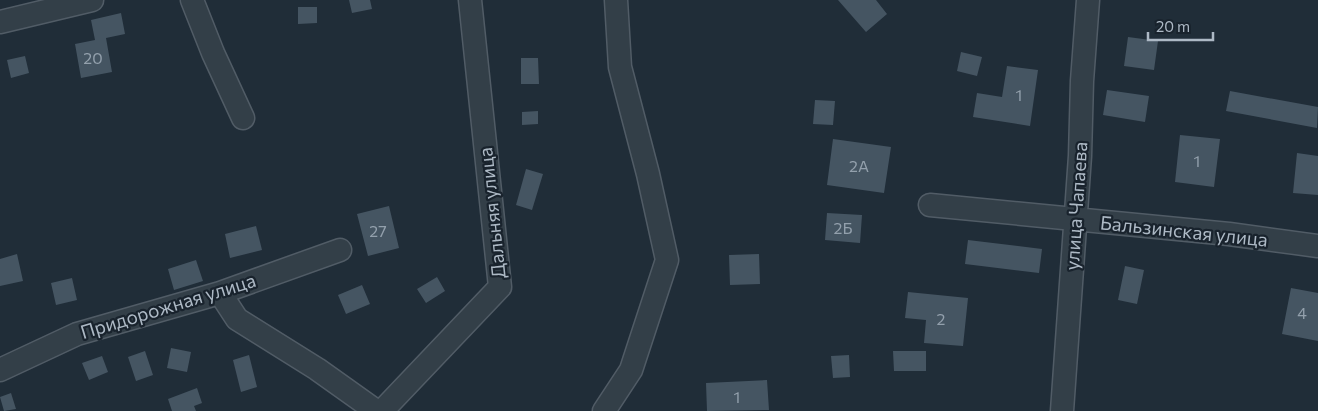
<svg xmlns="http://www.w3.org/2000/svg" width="1318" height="411" viewBox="0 0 1318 411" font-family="Commissioner,sans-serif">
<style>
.building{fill:#455562}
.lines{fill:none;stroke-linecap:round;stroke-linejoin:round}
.minor-casing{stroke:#515c66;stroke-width:25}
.minor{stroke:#333f48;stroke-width:22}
.labels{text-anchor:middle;stroke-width:4.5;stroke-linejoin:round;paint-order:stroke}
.number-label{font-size:16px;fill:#93a0ac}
.street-label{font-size:19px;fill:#adb9c5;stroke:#19232d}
</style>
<rect width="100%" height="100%" fill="#202d38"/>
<path class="building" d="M349,0H370L372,9L352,13Z
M838,0H876L887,14L866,32Z
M298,7H317V23L298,24Z
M121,13L125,34L106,38L112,72L81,78L75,44L95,40L91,20Z
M1128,37L1158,41L1154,70L1124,66Z
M961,52L982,57L977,76L957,71Z
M25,56L29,73L11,78L7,60Z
M521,58H538L539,84H521Z
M1007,66L1038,70L1030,126L973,117L977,93L1002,97Z
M1107,90L1149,96L1145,122L1103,115Z
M1230,91L1318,107L1317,128L1226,111Z
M815,100L835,101L833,125L813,124Z
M538,111V124L522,125V112Z
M1180,135L1220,139L1214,187L1175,182Z
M833,139L891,147L884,193L827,185Z
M1297,153L1318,156V195L1293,193Z
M526,169L543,174L532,210L516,205Z
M389,206L399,248L368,256L357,214Z
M827,213L862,215L860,243L825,240Z
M256,226L262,250L230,258L225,234Z
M968,240L1042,249L1039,273L965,264Z
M17,254L23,281L0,286V259Z
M759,254L760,284L730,285L729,255Z
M196,260L203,281L174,290L168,269Z
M1125,266L1144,270L1137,304L1118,300Z
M437,277L445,291L426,303L417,289Z
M72,278L77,300L56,305L51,283Z
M362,285L370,304L346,314L338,295Z
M1291,288L1318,293V341L1282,334Z
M908,292L968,298L963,346L924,343L926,320L905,318Z
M171,348L191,352L187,372L167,368Z
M145,351L153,375L136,381L128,357Z
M893,351H926V371H894Z
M249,355L257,387L241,392L233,360Z
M849,355L850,377L833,378L831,356Z
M102,356L108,372L89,380L82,363Z
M767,380L769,410L707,411L706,383Z
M197,388L202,403L194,406L196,411H172L168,399Z
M11,393L16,409L4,411L0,397Z"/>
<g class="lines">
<g class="minor-casing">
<path id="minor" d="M192,0L213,53L243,118
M0,22L92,0
M930,205L1229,234L1318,246
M220,293L237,319L317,369L376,411
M0,370L77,334L220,293L340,250
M382,411L500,287L470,0
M604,411L631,370L667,260L648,174L620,67L616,0
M1062,411L1080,156L1082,81L1088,0"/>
</g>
<use href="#minor" class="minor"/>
</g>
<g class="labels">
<g class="number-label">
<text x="93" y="64">20</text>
<text x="1019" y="101">1</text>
<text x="1197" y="167">1</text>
<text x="859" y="172">2А</text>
<text x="843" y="234">2Б</text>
<text x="378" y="237">27</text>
<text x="1302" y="319">4</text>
<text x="941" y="325">2</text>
<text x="737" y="403">1</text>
</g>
<g class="street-label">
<text transform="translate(1076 206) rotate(-86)" y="7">улица Чапаева</text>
<text transform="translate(492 213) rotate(-96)" y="7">Дальняя улица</text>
<text transform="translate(1184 231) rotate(6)" y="7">Бальзинская улица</text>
<text transform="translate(168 306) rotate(-17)" y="7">Придорожная улица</text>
</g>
</g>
<path d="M1148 32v8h65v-8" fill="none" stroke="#adb9c5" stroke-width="2.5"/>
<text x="1156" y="32" font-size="15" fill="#adb9c5" stroke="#19232d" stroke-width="4" paint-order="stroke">20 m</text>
</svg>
